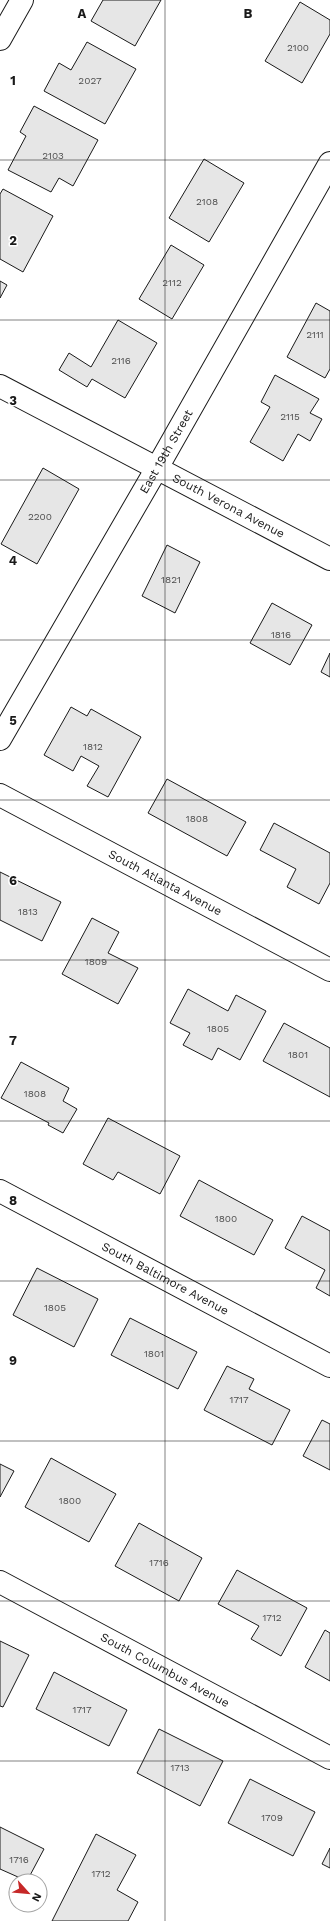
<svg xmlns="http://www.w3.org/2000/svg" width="330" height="1921" viewBox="0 0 330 1921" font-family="'Work Sans',sans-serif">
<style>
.building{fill:#e6e6e6;stroke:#1a1a1a}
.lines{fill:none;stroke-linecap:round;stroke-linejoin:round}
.minor-casing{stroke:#1a1a1a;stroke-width:24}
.minor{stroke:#fff;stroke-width:22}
.grid{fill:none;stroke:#1a1a1a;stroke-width:1;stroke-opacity:0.55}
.labels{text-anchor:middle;stroke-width:3;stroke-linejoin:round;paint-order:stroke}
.number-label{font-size:10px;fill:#4d4d4d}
.street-label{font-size:12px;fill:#1a1a1a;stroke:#fff}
.grid-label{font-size:13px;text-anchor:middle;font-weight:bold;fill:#1a1a1a;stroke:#fff;stroke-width:3;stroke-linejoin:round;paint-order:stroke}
</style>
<rect width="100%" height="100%" fill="#fff"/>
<path class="building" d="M103,0H161L135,46L91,21Z
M300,2L330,20V34L302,83L265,61Z
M87,42L136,69L105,124L44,91L59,63L71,70Z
M34,106L98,140L73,186L59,178L51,192L8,170L26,136L20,132Z
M204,159L244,183L209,242L169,218Z
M3,189L53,216L23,272L0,259V194Z
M171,245L204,265L172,319L139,299Z
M0,281L7,285L0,298Z
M316,303L330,311V369L325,378L287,357Z
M118,320L157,343L125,398L92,379L87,387L59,370L69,353L91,367Z
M275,375L319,399L310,413L322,419L310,441L298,434L283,461L250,442L270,407L261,402Z
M43,468L79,489L37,564L1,544Z
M167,545L200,562L175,613L142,596Z
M272,603L312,625L290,665L250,643Z
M330,653V677L321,672Z
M71,707L87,716L91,709L141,737L108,797L87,786L99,766L81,756L73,771L44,755Z
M167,779L246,822L227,856L148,813Z
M274,823L330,853V883L319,904L287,887L296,869L260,850Z
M0,872L61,902L42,941L0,920Z
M92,918L119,932L108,953L138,968L118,1004L62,974Z
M188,989L228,1011L236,995L266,1011L240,1060L218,1048L212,1060L183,1045L190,1033L170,1023Z
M284,1023L330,1048V1097L263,1061Z
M21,1062L69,1088L63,1101L77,1109L63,1133L48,1125L49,1123L1,1098Z
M108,1118L180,1156L160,1194L118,1172L113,1180L83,1164Z
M199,1180L273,1220L254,1255L180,1216Z
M302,1216L330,1231V1296L316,1288L325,1270L285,1248Z
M37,1268L98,1299L74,1347L13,1315Z
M130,1318L197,1352L178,1389L111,1355Z
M227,1366L254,1379L249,1389L290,1410L272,1445L204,1410Z
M322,1420L330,1424V1470L303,1456Z
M51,1458L116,1494L89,1542L25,1507Z
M0,1464L14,1471L0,1497Z
M139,1523L202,1558L179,1601L115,1566Z
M237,1570L307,1608L281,1656L251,1639L259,1626L218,1604Z
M325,1630L330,1633V1681L305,1667Z
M0,1641L29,1655L3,1707L0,1706Z
M54,1672L127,1710L109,1746L36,1709Z
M159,1729L223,1761L200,1806L137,1773Z
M250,1779L315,1812L293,1856L228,1823Z
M0,1827L44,1849L27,1881L0,1869Z
M96,1834L136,1855L117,1890L138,1902L128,1921H52Z
M330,1848V1868L322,1864Z"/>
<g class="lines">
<g class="minor-casing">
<g id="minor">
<path d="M0,39L22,0"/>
<path id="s1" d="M0,386L330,559"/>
<path id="s2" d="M0,739L157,468L330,163"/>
<path id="s3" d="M0,795L330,970"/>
<path id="s4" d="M0,1191L330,1366"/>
<path id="s5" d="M0,1582L330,1758"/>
</g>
</g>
<use href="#minor" class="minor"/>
</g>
<path class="grid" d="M165,0V1921M0,160H330M0,320H330M0,480H330M0,640H330M0,800H330M0,960H330M0,1121H330M0,1281H330M0,1441H330M0,1601H330M0,1761H330"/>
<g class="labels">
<g class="number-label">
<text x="298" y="51">2100</text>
<text x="90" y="84">2027</text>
<text x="53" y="159">2103</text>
<text x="207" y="205">2108</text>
<text x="172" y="286">2112</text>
<text x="315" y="338">2111</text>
<text x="121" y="364">2116</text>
<text x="290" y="420">2115</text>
<text x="40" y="520">2200</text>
<text x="171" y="583">1821</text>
<text x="281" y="638">1816</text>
<text x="93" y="750">1812</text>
<text x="197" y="822">1808</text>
<text x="28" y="915">1813</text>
<text x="96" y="965">1809</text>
<text x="218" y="1032">1805</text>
<text x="298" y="1058">1801</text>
<text x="35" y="1097">1808</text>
<text x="226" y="1222">1800</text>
<text x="55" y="1311">1805</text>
<text x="154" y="1357">1801</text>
<text x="239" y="1403">1717</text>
<text x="70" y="1504">1800</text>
<text x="159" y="1566">1716</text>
<text x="272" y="1621">1712</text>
<text x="82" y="1713">1717</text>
<text x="180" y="1771">1713</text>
<text x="272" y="1821">1709</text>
<text x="19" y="1863">1716</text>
<text x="101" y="1877">1712</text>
</g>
<g class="street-label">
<text dy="4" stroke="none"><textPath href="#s2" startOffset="332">East 19th Street</textPath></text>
<text dy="4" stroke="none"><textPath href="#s1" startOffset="258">South Verona Avenue</textPath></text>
<text dy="4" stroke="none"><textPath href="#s3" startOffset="187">South Atlanta Avenue</textPath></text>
<text dy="4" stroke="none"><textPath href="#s4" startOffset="187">South Baltimore Avenue</textPath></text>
<text dy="4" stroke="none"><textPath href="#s5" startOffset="187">South Columbus Avenue</textPath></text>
</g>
</g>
<g class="grid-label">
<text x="82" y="18">A</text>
<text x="248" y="18">B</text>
<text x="13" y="85">1</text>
<text x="13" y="245">2</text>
<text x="13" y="405">3</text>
<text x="13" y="565">4</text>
<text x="13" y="725">5</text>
<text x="13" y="885">6</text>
<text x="13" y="1045">7</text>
<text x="13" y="1205">8</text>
<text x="13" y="1365">9</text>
</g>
<g transform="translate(28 1893) rotate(117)"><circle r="19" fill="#ffffff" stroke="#a3a3a3"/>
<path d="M0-3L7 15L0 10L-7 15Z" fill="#c62828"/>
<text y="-6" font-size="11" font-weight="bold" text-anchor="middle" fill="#1a1a1a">N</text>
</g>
</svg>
